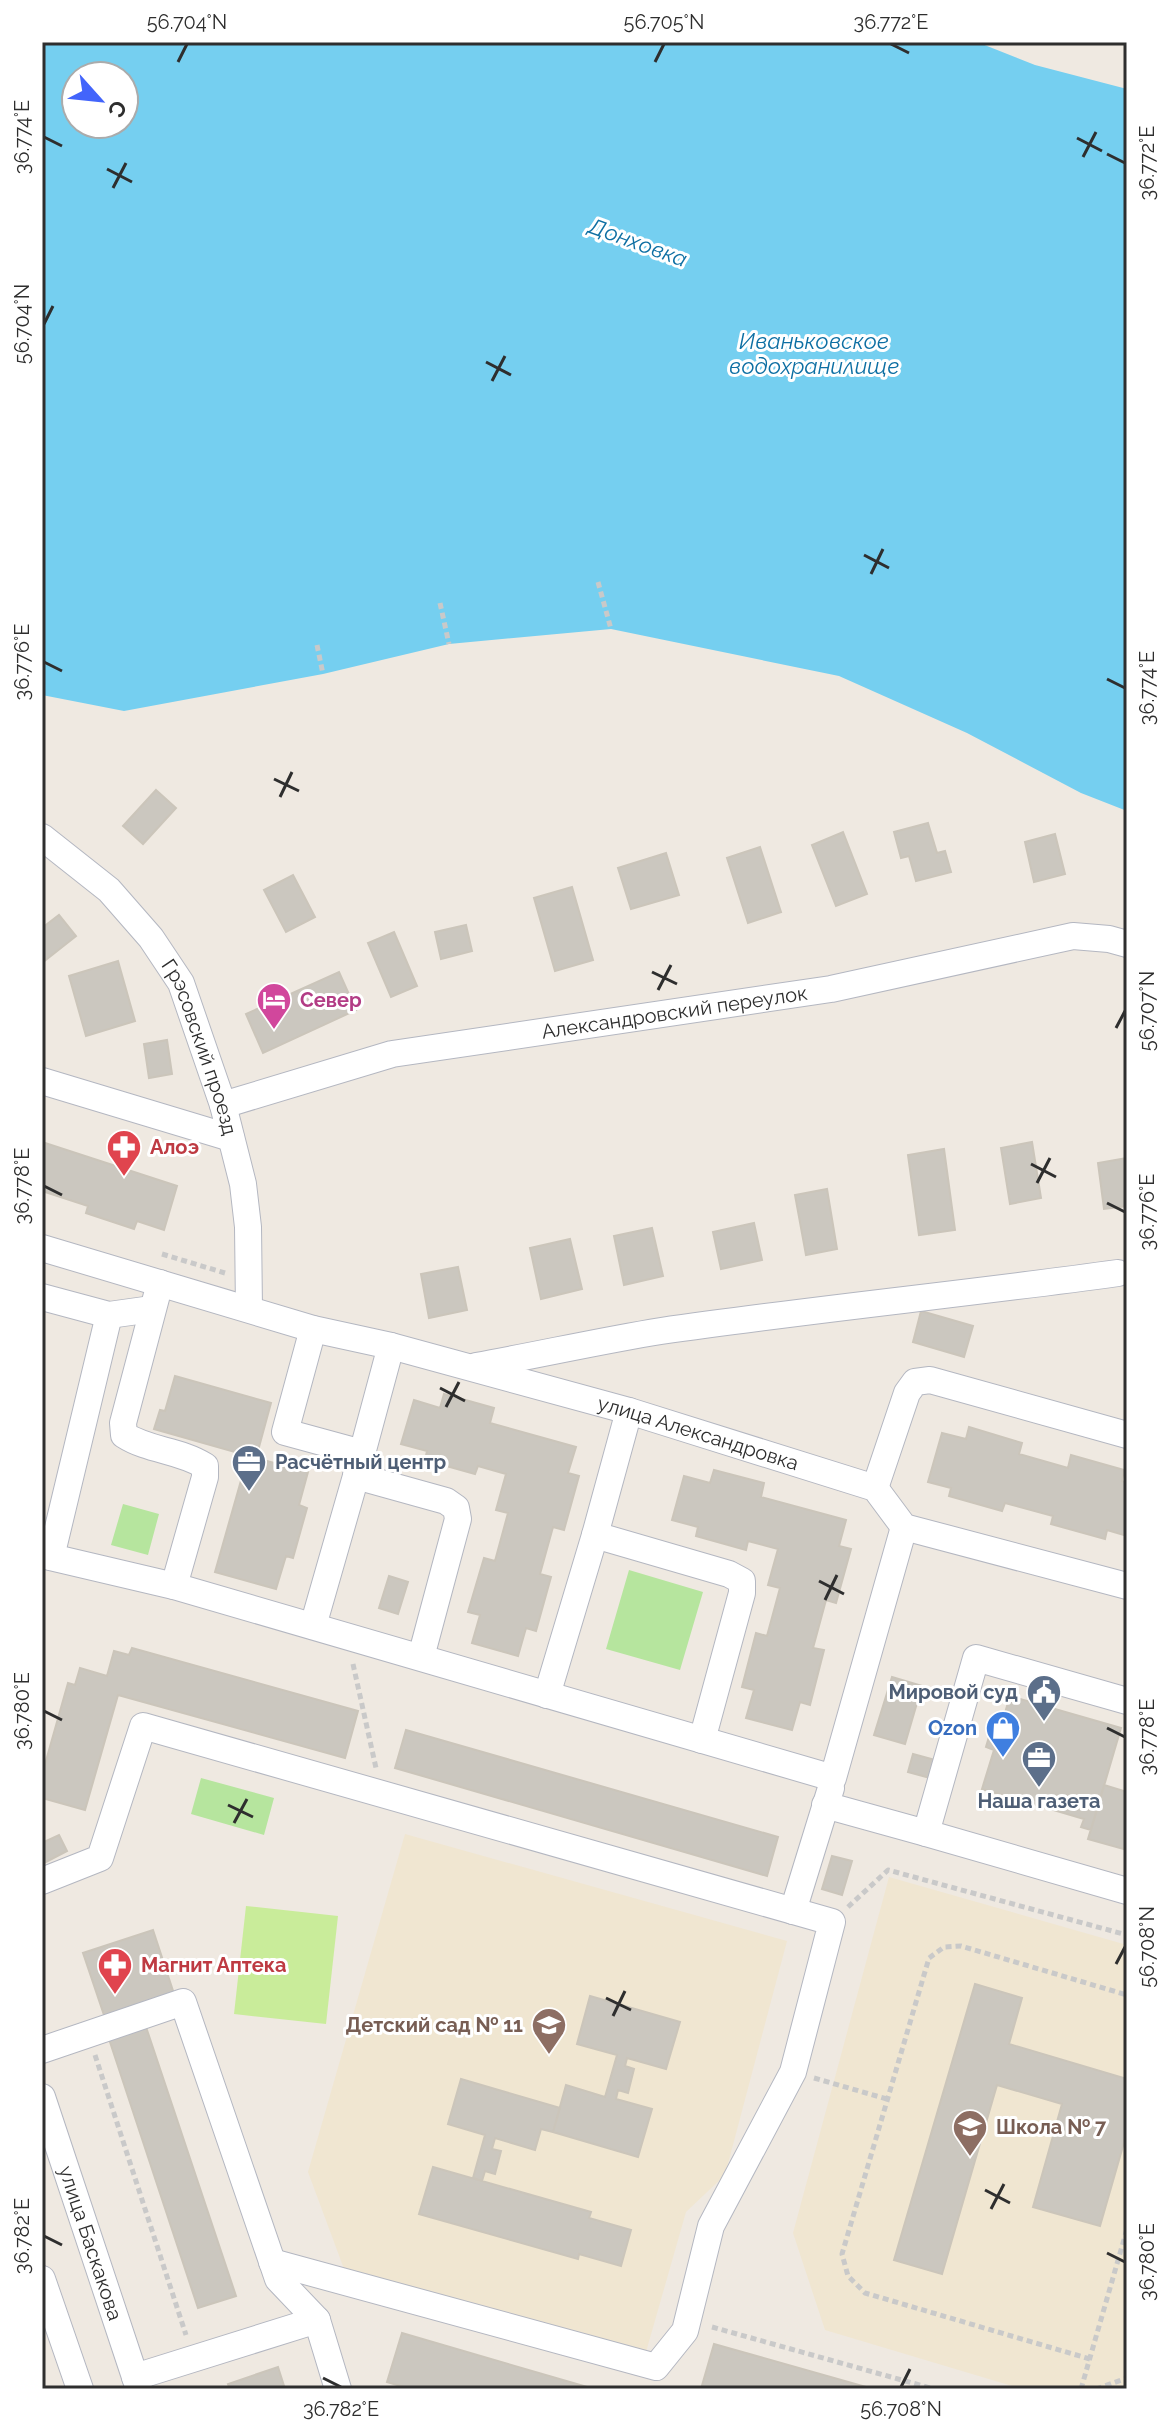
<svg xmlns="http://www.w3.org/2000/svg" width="1169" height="2431" viewBox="0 0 1169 2431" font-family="Raleway,sans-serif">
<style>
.education{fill:#f0e6d1}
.green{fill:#b6e59e}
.pitch{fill:#c9ec9a}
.water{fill:#75cff0;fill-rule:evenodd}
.building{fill:#cbc7bf;stroke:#cbc5ba;stroke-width:2}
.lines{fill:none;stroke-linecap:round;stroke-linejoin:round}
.minor-casing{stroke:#b4b7c1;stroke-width:28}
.path{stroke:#c9c9c9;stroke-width:5;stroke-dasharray:6 4;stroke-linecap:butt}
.minor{stroke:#fff;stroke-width:26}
.ticks{fill:none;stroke:#2e2e2e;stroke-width:3}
.labels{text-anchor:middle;stroke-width:6;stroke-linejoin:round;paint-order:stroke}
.hotel-label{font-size:20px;font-weight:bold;fill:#b23c85;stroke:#fff;text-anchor:start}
.street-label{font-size:20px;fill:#2e2e2e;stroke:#fff}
.health-label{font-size:20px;font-weight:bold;fill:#be3a42;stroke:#fff;text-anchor:start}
.service-label{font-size:20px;font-weight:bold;fill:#4e5e75;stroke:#fff;text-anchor:start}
.shop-label{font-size:20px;font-weight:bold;fill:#366cbe;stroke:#fff;text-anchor:end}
.education-label{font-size:20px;font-weight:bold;fill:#785e54;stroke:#fff;text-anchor:end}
.water-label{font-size:22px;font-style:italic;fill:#0d6fa3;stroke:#fff}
.neatline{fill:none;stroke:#2e2e2e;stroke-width:3}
.ticks-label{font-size:20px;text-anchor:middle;fill:#2e2e2e}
</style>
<rect width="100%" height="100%" fill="#efe9e1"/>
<path class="education" d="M405,1834L787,1941L725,2175L686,2212L644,2359L347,2277L308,2172Z
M889,1877L1127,1945V2389H1022L825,2330L793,2233Z"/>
<path class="green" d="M123,1504L159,1514L148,1555L111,1545Z
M629,1570L703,1592L680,1670L606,1649Z
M201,1778L274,1798L264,1835L191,1814Z"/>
<path class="pitch" d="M246,1906L338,1916L326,2024L234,2014Z"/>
<path class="water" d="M42,42H977L1035,65L1127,89V811L1081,793L967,733L839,676L611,629L449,644L323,674L124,711L42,695ZM76,76H124V124H76Z"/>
<path class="building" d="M156,790L176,808L143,844L123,826Z
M928,823L937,853L945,851L951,872L916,881L909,856L901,858L894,832Z
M843,832L867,894L836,906L812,845Z
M1055,834L1065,874L1034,882L1025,842Z
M760,847L781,912L748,923L727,858Z
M666,853L679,895L631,909L618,868Z
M293,875L315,917L286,932L264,890Z
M572,887L593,960L555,971L534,898Z
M59,915L76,936L42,963V928Z
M466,925L472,951L441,959L435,932Z
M394,932L417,986L391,997L368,943Z
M118,961L135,1021L86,1036L69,976Z
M339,972L356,1010L263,1053L246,1014Z
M167,1040L172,1074L149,1078L144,1044Z
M42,1142L177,1186L164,1230L137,1221L134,1229L86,1213L88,1206L42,1191Z
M1032,1142L1041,1198L1010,1204L1001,1148Z
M944,1149L955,1230L919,1235L908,1155Z
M1127,1158V1206L1104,1209L1098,1163Z
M827,1189L837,1249L806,1255L795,1195Z
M754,1223L762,1260L721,1269L713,1232Z
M652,1228L663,1276L624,1285L614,1236Z
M570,1239L582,1289L541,1299L530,1248Z
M458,1267L467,1310L429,1318L421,1274Z
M921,1311L973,1326L964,1357L913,1342Z
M175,1376L271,1403L256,1458L154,1429L160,1410L165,1411Z
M444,1394L494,1408L490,1423L576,1447L568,1473L579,1476L564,1530L553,1527L540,1574L551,1577L536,1631L526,1628L518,1656L472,1643L480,1615L468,1612L484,1558L495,1561L508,1513L496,1510L506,1474L478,1466L475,1474L425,1460L427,1451L401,1444L414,1400L440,1408Z
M969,1427L1022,1443L1019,1454L1068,1468L1071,1455L1124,1470L1122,1481L1127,1483V1536L1107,1530L1105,1539L1051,1524L1053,1516L1005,1503L1002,1511L949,1496L951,1488L928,1482L942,1433L966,1439Z
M248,1456L308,1472L299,1505L307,1508L293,1558L286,1556L276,1589L215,1572Z
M714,1470L764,1483L761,1497L846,1520L839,1546L851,1549L836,1603L826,1600L813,1648L824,1650L810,1705L800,1702L792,1730L746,1718L754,1690L742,1687L756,1633L767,1636L780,1588L768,1585L778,1549L748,1541L746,1550L696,1536L698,1527L672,1520L684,1476L710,1483Z
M389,1576L408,1582L398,1614L379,1608Z
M132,1648L358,1711L345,1758L118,1695L85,1810L42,1798V1775L68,1683L75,1685L80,1668L107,1676L114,1651L129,1655Z
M892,1677L922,1686L905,1744L874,1735Z
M1010,1696L1121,1728L1091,1830L1081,1827L1084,1819L982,1789L994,1750L986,1747L991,1730L999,1733Z
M406,1730L778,1837L767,1876L395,1768Z
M913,1754L935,1760L930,1778L908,1772Z
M1104,1785L1127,1792V1850L1088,1839Z
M59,1835L67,1851L42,1864V1843Z
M832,1856L852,1861L842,1895L822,1889Z
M153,1930L174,1994L105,2018L83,1953Z
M975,1984L1022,1998L1009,2044L1127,2079V2132L1100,2226L1033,2207L1062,2104L997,2085L942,2274L894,2260Z
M590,1996L680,2022L666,2069L627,2058L625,2066L634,2069L628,2093L618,2090L616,2099L652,2109L638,2157L553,2132L566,2085L605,2097L617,2055L577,2044Z
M144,2021L236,2296L198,2308L107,2033Z
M461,2079L560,2108L553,2132L541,2129L535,2150L495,2138L492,2149L501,2151L495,2174L485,2171L482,2181L473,2178L485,2135L448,2124Z
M433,2167L591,2212L589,2218L631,2230L621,2266L579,2254L578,2259L419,2214Z
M402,2333L594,2389H411L387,2382Z
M714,2344L873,2389H701Z
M278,2367L285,2389H230L228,2384Z"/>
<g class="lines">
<g class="minor-casing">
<g id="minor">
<path id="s1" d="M42,837L109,890L151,938L181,983L223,1105L243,1184L248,1227L249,1309"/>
<path d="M42,1081L231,1138"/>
<path id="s2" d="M223,1105L392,1054L831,989L1073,936L1109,939L1127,944"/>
<path id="s3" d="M42,1248L313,1329L391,1346L629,1411L875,1488L904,1527L1127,1586"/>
<path d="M160,1283L123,1423L124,1435C149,1451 180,1450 205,1466V1477L174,1586"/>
<path d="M42,1297L109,1315L152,1309"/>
<path d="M313,1329L285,1432L362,1453"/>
<path d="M476,1366C538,1355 599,1341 661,1331C813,1309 966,1294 1118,1273"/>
<path d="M356,1476L446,1501L456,1508L458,1519L421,1657"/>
<path d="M875,1488L907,1393L915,1382L930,1380L1127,1435"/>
<path d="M595,1535L729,1574L742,1581V1593L702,1740"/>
<path d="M42,1555L174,1586L833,1778L904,1527"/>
<path d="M51,1557L109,1315"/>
<path d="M313,1626L356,1476L391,1346"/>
<path d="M547,1695L595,1535L629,1411"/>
<path d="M825,1805L926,1833L976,1658L1127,1701"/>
<path d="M926,1833L1127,1891"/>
<path d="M42,1881L100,1858L143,1726L832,1922L793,2072L711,2226L685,2331L656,2367L272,2262"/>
<path d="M793,1911L831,1788"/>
<path d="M42,2050L183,2002L278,2279L317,2320L338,2389"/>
<path id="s4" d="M42,2097L139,2389"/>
<path d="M42,2279L80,2389"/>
<path d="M135,2377L317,2320"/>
</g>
</g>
<path class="path" d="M598,582L611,629
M440,603L449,644
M317,645L323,674
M162,1254L225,1273
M353,1664L376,1768
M848,1907L888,1870L1127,1935
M95,2055L186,2335
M814,2078L887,2099
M712,2327L934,2389
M1090,2359L865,2293L848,2276L842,2254L929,1958L944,1947L961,1946L1127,1995
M1081,2389L1127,2229
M1096,2389L1127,2378"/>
<use href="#minor" class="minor"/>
</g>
<path class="ticks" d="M891,44L909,53M178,62L187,44M655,62L664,44M44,137L62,146M1077,138L1102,151M1107,154L1125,163M1083,157L1096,132M107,169L132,182M113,188L126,163M44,324L53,306M486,362L511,375M492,381L505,356M864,555L889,568M871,574L883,549M44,662L62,671M1107,679L1125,688M274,779L299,791M280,797L292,772M652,972L677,984M658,990L671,965M1116,1028L1125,1011M1031,1164L1056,1177M1037,1183L1050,1158M44,1186L62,1195M1107,1203L1125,1212M440,1388L465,1401M446,1407L459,1382M819,1581L844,1594M825,1600L837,1575M44,1711L62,1720M1107,1728L1125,1737M228,1805L253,1817M234,1823L247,1799M1116,1964L1125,1947M606,1998L631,2010M613,2016L625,1991M985,2190L1010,2203M991,2209L1004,2184M44,2236L62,2245M1107,2253L1125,2262M323,2378L341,2387M901,2387L910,2369"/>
<defs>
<g id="hotel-pin" transform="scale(1.8)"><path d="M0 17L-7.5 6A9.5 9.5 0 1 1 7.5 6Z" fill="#d1479c" stroke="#fff"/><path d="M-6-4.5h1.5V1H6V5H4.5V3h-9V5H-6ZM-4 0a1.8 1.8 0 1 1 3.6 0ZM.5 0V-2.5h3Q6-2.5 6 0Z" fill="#fff"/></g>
<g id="pharmacy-pin" transform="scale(1.8)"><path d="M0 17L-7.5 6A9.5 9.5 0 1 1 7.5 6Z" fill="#e0444e" stroke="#fff"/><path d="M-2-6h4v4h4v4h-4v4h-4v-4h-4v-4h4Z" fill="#fff"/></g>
<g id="office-pin" transform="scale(1.8)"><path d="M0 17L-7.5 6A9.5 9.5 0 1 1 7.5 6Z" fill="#5c6f8a" stroke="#fff"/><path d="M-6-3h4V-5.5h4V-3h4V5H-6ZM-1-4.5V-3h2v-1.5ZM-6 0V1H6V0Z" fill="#fff"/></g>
<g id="civic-pin" transform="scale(1.8)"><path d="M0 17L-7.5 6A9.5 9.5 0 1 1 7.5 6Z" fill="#5c6f8a" stroke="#fff"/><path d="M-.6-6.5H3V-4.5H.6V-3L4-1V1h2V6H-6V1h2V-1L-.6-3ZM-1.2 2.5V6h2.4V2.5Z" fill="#fff"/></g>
<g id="shop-pin" transform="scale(1.8)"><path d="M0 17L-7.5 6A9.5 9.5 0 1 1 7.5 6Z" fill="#3f7fe0" stroke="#fff"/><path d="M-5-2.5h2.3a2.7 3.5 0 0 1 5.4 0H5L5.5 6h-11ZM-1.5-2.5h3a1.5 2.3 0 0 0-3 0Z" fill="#fff"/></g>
<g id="school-pin" transform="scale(1.8)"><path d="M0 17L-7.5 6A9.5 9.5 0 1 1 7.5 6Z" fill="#8d6e63" stroke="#fff"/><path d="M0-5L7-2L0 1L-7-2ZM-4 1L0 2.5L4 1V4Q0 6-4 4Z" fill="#fff"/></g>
</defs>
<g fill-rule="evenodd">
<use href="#hotel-pin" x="274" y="1000"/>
<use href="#pharmacy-pin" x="124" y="1147"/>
<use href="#office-pin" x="249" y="1462"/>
<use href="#civic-pin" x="1044" y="1692"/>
<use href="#shop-pin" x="1003" y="1728"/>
<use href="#office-pin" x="1039" y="1758"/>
<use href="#pharmacy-pin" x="115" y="1965"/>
<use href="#school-pin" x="549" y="2025"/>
<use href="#school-pin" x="970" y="2127"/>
</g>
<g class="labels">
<g class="hotel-label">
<text x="300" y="1007">Север</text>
</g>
<g class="street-label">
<text dy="7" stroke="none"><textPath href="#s2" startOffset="462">Александровский переулок</textPath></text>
<text dy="7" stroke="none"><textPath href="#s1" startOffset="270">Грэсовский проезд</textPath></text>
<text dy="7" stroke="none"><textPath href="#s3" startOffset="682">улица Александровка</textPath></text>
<text dy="7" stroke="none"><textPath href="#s4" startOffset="154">улица Баскакова</textPath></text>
</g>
<g class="health-label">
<text x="150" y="1154">Алоэ</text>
<text x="141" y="1972">Магнит Аптека</text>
</g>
<g class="service-label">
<text x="275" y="1469">Расчётный центр</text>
<text x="1018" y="1699" text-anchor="end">Мировой суд</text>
<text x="1039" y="1808" text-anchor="middle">Наша газета</text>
</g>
<g class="shop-label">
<text x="977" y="1735">Ozon</text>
</g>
<g class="education-label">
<text x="523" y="2032">Детский сад № 11</text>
<text x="996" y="2134" text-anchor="start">Школа № 7</text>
</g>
<g class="water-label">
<text transform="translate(638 242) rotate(20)" y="8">Донховка</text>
<text x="814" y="349">Иваньковское<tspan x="814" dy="25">водохранилище</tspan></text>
</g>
</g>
<rect width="1169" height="2431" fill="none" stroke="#ffffff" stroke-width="88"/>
<g transform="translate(100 100) rotate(117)"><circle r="38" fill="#ffffff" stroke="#ababab" stroke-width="2"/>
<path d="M0-6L14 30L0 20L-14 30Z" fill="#4264fb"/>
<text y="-12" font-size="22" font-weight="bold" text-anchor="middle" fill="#2e2e2e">С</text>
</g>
<rect x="44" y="44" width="1081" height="2343" class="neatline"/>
<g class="ticks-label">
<text x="187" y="29">56.704°N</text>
<text x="664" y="29">56.705°N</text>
<text x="891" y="29">36.772°E</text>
<text transform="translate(22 137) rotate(-90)" y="7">36.774°E</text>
<text transform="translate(1147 163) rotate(-90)" y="7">36.772°E</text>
<text transform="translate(22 324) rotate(-90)" y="7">56.704°N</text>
<text transform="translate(22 662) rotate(-90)" y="7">36.776°E</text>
<text transform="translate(1147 688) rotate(-90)" y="7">36.774°E</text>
<text transform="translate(1147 1011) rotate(-90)" y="7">56.707°N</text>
<text transform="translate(22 1186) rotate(-90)" y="7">36.778°E</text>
<text transform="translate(1147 1212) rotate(-90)" y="7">36.776°E</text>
<text transform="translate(22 1711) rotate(-90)" y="7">36.780°E</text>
<text transform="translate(1147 1737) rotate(-90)" y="7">36.778°E</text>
<text transform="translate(1147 1947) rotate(-90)" y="7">56.708°N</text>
<text transform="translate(22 2236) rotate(-90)" y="7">36.782°E</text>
<text transform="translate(1147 2262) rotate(-90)" y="7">36.780°E</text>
<text x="341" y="2416">36.782°E</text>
<text x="901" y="2416">56.708°N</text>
</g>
</svg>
